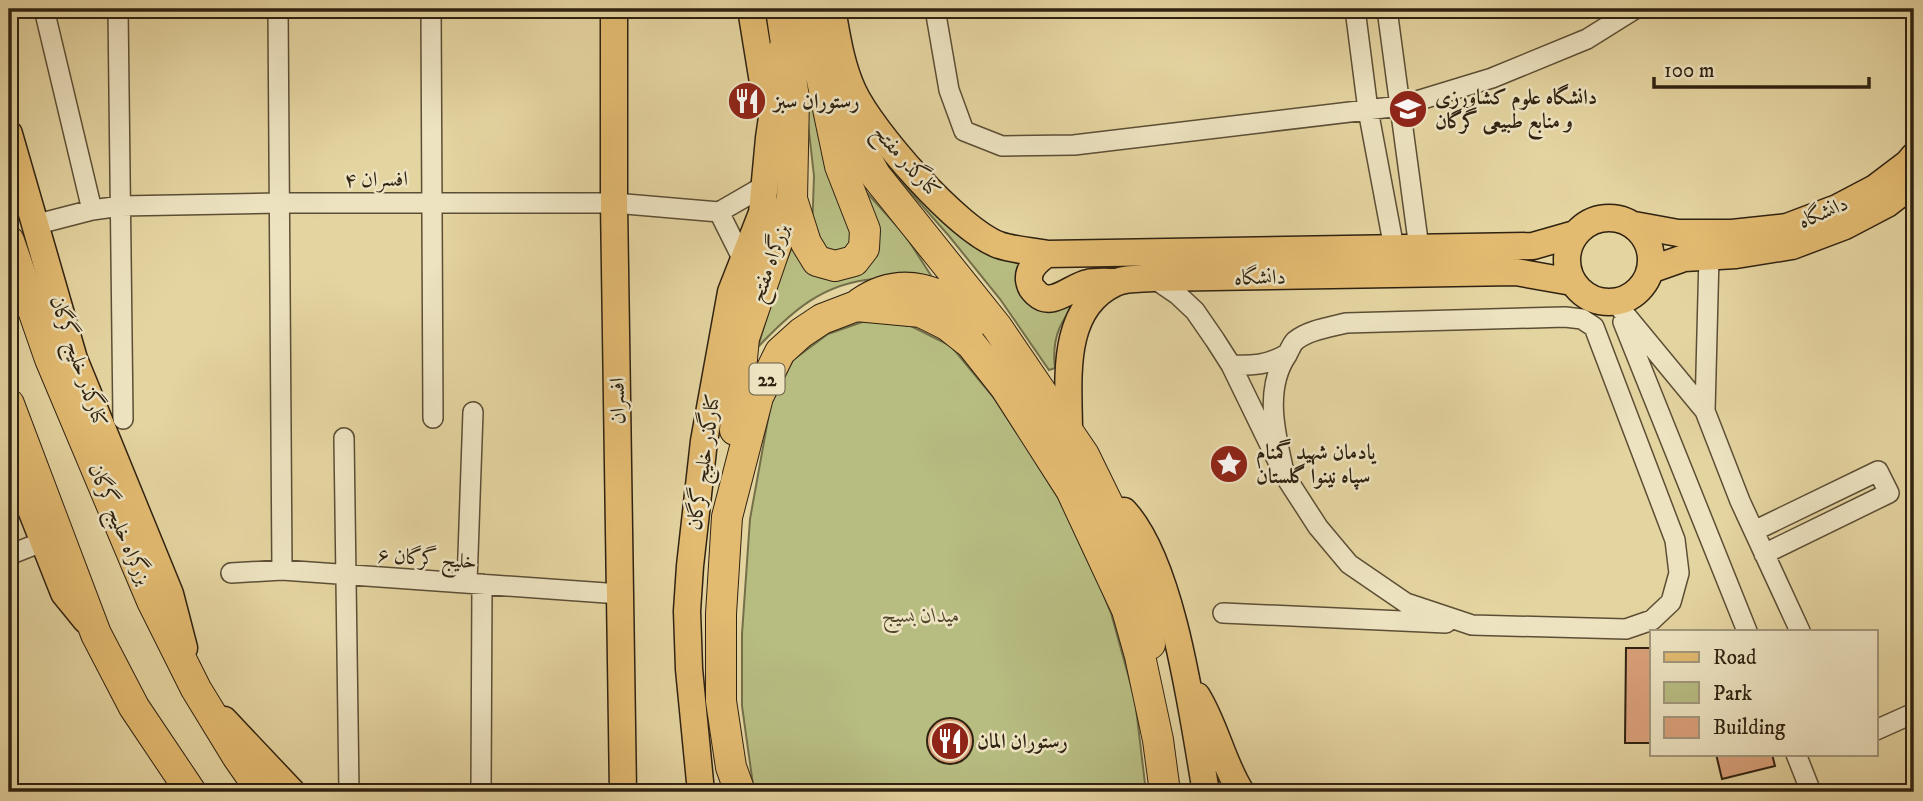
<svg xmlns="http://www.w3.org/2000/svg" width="1923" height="801" viewBox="0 0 1923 801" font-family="'IM FELL DW Pica',Amiri,serif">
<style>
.green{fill:#b7bc81;stroke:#736f49;stroke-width:2}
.building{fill:#daa17b;stroke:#2f2211;stroke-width:2}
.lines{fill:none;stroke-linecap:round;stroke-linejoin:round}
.minor-casing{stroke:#5c4e35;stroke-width:22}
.major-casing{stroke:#2f2211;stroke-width:29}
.highway-casing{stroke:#2f2211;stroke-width:32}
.minor{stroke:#ede3c1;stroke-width:19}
.major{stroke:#e2ba70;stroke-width:26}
.highway{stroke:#e2ba70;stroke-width:30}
.labels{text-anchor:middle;stroke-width:5;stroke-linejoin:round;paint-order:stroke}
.shield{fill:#ede3c1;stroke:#685c46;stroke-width:2}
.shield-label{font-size:19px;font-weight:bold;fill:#2f2211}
.poi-label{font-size:21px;font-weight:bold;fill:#2f2211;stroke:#ede3c1;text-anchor:start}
.street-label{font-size:21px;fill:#2f2211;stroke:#ede3c1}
.park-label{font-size:21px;font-style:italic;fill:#51482d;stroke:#ede3c1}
</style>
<rect width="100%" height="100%" fill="#e4d4a0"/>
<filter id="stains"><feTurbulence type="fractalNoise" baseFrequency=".00286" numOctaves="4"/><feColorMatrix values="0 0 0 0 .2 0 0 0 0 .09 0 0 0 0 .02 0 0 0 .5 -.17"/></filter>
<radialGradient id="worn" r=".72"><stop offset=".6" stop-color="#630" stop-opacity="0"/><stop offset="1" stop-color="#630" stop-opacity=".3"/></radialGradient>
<path class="green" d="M795,9L809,93L834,182L853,218L849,251L828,254L812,233L814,176Z
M858,118L1028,261L1021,281L1082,294C1062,319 1051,335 1055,368L1049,370L1000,299L949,236L874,151Z
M851,175L905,235L939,288C919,285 894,278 874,279C823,283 791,312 758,347L777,282L793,245L861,267Z
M865,321L911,326L951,346L994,398L1057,493L1081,539L1111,613L1135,700L1146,792H754L742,706V634L750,519L771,403L793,360L828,334Z"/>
<path class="building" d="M1626,648H1652V743H1625Z
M927 741a23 23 0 1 1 46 0a23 23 0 1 1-46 0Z
M1716,754H1772L1775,766L1722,779Z"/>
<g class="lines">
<g class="minor-casing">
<path id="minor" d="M44,9L92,210
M118,9L123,419
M278,9L282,570
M431,9L433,418
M935,9L949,90L964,131L1002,146L1074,145L1400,106L1492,78L1587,39L1635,9
M1355,9L1368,110L1394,248
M1387,9L1419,248
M719,212L743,260
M719,212L764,186
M34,225L92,210L121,206L279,203H614L719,212
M1153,278L1178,295L1195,311L1215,340L1231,365L1285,476L1318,527L1349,564L1406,603L1472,625L1626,629L1652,620L1671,602L1679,573L1675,540L1594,327L1582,319L1565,317L1346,323C1331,327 1308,330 1295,341C1292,344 1289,351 1287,355C1263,390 1276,437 1285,476
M1615,302L1705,411L1740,501L1800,631
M1623,322L1747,631
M1231,365C1252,366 1268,365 1287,354
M1705,411L1709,256
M344,438L349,792
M1754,531L1878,471L1889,493L1764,554
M9,555L42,542
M231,573L282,570L620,594
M467,583L473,412
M1223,613L1446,623
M1876,730L1914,713
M1796,754L1811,792
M481,792L482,584"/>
</g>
<g class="major-casing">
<path id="major" d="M614,9V203L623,792
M751,9L766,101
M832,9C837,37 841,65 853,91C872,132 957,229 999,245C1014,250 1031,251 1047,254L1533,246L1575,234
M9,134L74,359L170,594L184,648
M1567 260a42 42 0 1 1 84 0a42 42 0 1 1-84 0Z
M1634,225L1678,233H1732L1787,227L1837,208L1875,188L1908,163L1914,156
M1047,254C1038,260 1028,268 1029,280C1030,287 1032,289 1037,294C1052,308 1072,286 1088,283C1097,281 1107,282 1116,282
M1650,270L1684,258L1736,255L1792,246L1845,226L1887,204L1914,183
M1069,433C1069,382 1059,309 1115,283C1125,278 1141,279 1153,278L1516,272L1572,282
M9,454L64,593L86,620
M1124,511C1174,565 1193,719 1206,792
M1197,696C1216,727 1222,762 1241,792
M224,720L292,792
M701,792L689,669L687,611L690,566L704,441L731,292L762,213L769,138L782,49"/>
</g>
<g class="highway-casing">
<path id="highway" d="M822,80L876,176L997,327L1084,455L1130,549L1146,595L1150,644
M792,199L806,243L817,261L835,266L854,261L864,248L865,230L840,166L807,9
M9,241L50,359L152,601L196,689L237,756L262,792
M860,303C906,271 943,295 985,319
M9,404L96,634L134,707L191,792
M735,430L744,338L792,199L794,98L781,9
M740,792L731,767L721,701V614L727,517L758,397L780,352L801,333L822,319L856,306L921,312L947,325L971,344L1005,387L1071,490L1127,610L1140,656L1158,740L1165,792"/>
</g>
<use href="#minor" class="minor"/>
<use href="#major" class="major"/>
<use href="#highway" class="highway"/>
</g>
<defs>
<g id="restaurant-disc" transform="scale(2.0125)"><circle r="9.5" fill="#8f2418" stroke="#ede3c1"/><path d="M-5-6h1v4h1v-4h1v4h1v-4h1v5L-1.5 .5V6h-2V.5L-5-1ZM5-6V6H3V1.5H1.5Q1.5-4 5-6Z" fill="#fff"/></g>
<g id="university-disc" transform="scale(2.0125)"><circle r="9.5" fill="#8f2418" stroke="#ede3c1"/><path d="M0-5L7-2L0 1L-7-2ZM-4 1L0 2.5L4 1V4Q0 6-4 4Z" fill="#fff"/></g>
<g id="sight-disc" transform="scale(2.0125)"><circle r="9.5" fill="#8f2418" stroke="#ede3c1"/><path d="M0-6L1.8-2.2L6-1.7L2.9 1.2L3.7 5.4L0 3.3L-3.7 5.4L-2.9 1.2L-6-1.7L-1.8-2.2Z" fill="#fff"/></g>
</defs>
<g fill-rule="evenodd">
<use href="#restaurant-disc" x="747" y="101"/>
<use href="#university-disc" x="1408" y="109"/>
<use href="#sight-disc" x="1229" y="464"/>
<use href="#restaurant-disc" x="950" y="741"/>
</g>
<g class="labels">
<rect class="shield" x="749.5" y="363.5" width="35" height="31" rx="5"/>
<g class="shield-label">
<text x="767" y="386">22</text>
</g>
<g class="poi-label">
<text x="1435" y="104">دانشگاه علوم کشاورزی<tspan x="1435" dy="24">و منابع طبیعی گرگان</tspan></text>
<text x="774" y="108">رستوران سبز</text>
<text x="1256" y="459">یادمان شهید گمنام<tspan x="1256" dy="24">سپاه نینوا گلستان</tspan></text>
<text x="977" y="748">رستوران المان</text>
</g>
<g class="street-label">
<text transform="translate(907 161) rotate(48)" y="7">کنارگذر مفتح</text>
<text transform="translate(376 179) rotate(-1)" y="7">افسران ۴</text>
<text transform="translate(1823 212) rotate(-23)" y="7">دانشگاه</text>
<text transform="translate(769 263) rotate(-71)" y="7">بزرگراه مفتح</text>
<text transform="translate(1260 277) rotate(-1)" y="7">دانشگاه</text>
<text transform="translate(79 361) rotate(71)" y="7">کنارگذر خلیج گرگان</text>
<text transform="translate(617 401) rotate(-91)" y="7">افسران</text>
<text transform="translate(703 462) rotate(-82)" y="7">کنارگذر خلیج گرگان</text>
<text transform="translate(120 524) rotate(67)" y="7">بزرگراه خلیج گرگان</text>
<text transform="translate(427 558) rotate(4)" y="7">خلیج گرگان ۶</text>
</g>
<g class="park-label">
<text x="921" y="622">میدان بسیج</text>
</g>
</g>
<rect width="1923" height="801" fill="none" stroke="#e4d4a0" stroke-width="35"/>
<rect x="10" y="10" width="1902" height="780" fill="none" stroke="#2f2211" stroke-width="3.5"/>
<rect x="18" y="18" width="1888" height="766" fill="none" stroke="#2f2211" stroke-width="2"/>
<rect x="1650" y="630" width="228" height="126" fill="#ede3c1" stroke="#a1967b" stroke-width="2"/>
<rect x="1664" y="652" width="35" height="10" fill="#e2ba70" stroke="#a1967b" stroke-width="2"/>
<text x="1713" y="664" font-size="21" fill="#2f2211">Road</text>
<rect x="1664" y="682" width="35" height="21" fill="#b7bc81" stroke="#a1967b" stroke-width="2"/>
<text x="1713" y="700" font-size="21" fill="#2f2211">Park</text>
<rect x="1664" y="717" width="35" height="21" fill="#daa17b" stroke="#a1967b" stroke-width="2"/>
<text x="1713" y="734" font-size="21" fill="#2f2211">Building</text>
<path d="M1654 77v10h215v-10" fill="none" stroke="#2f2211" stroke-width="3.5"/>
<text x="1664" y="77" font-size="21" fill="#2f2211" stroke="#ede3c1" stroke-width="5" paint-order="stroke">100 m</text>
<rect width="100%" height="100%" filter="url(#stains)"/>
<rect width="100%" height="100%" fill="url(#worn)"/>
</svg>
